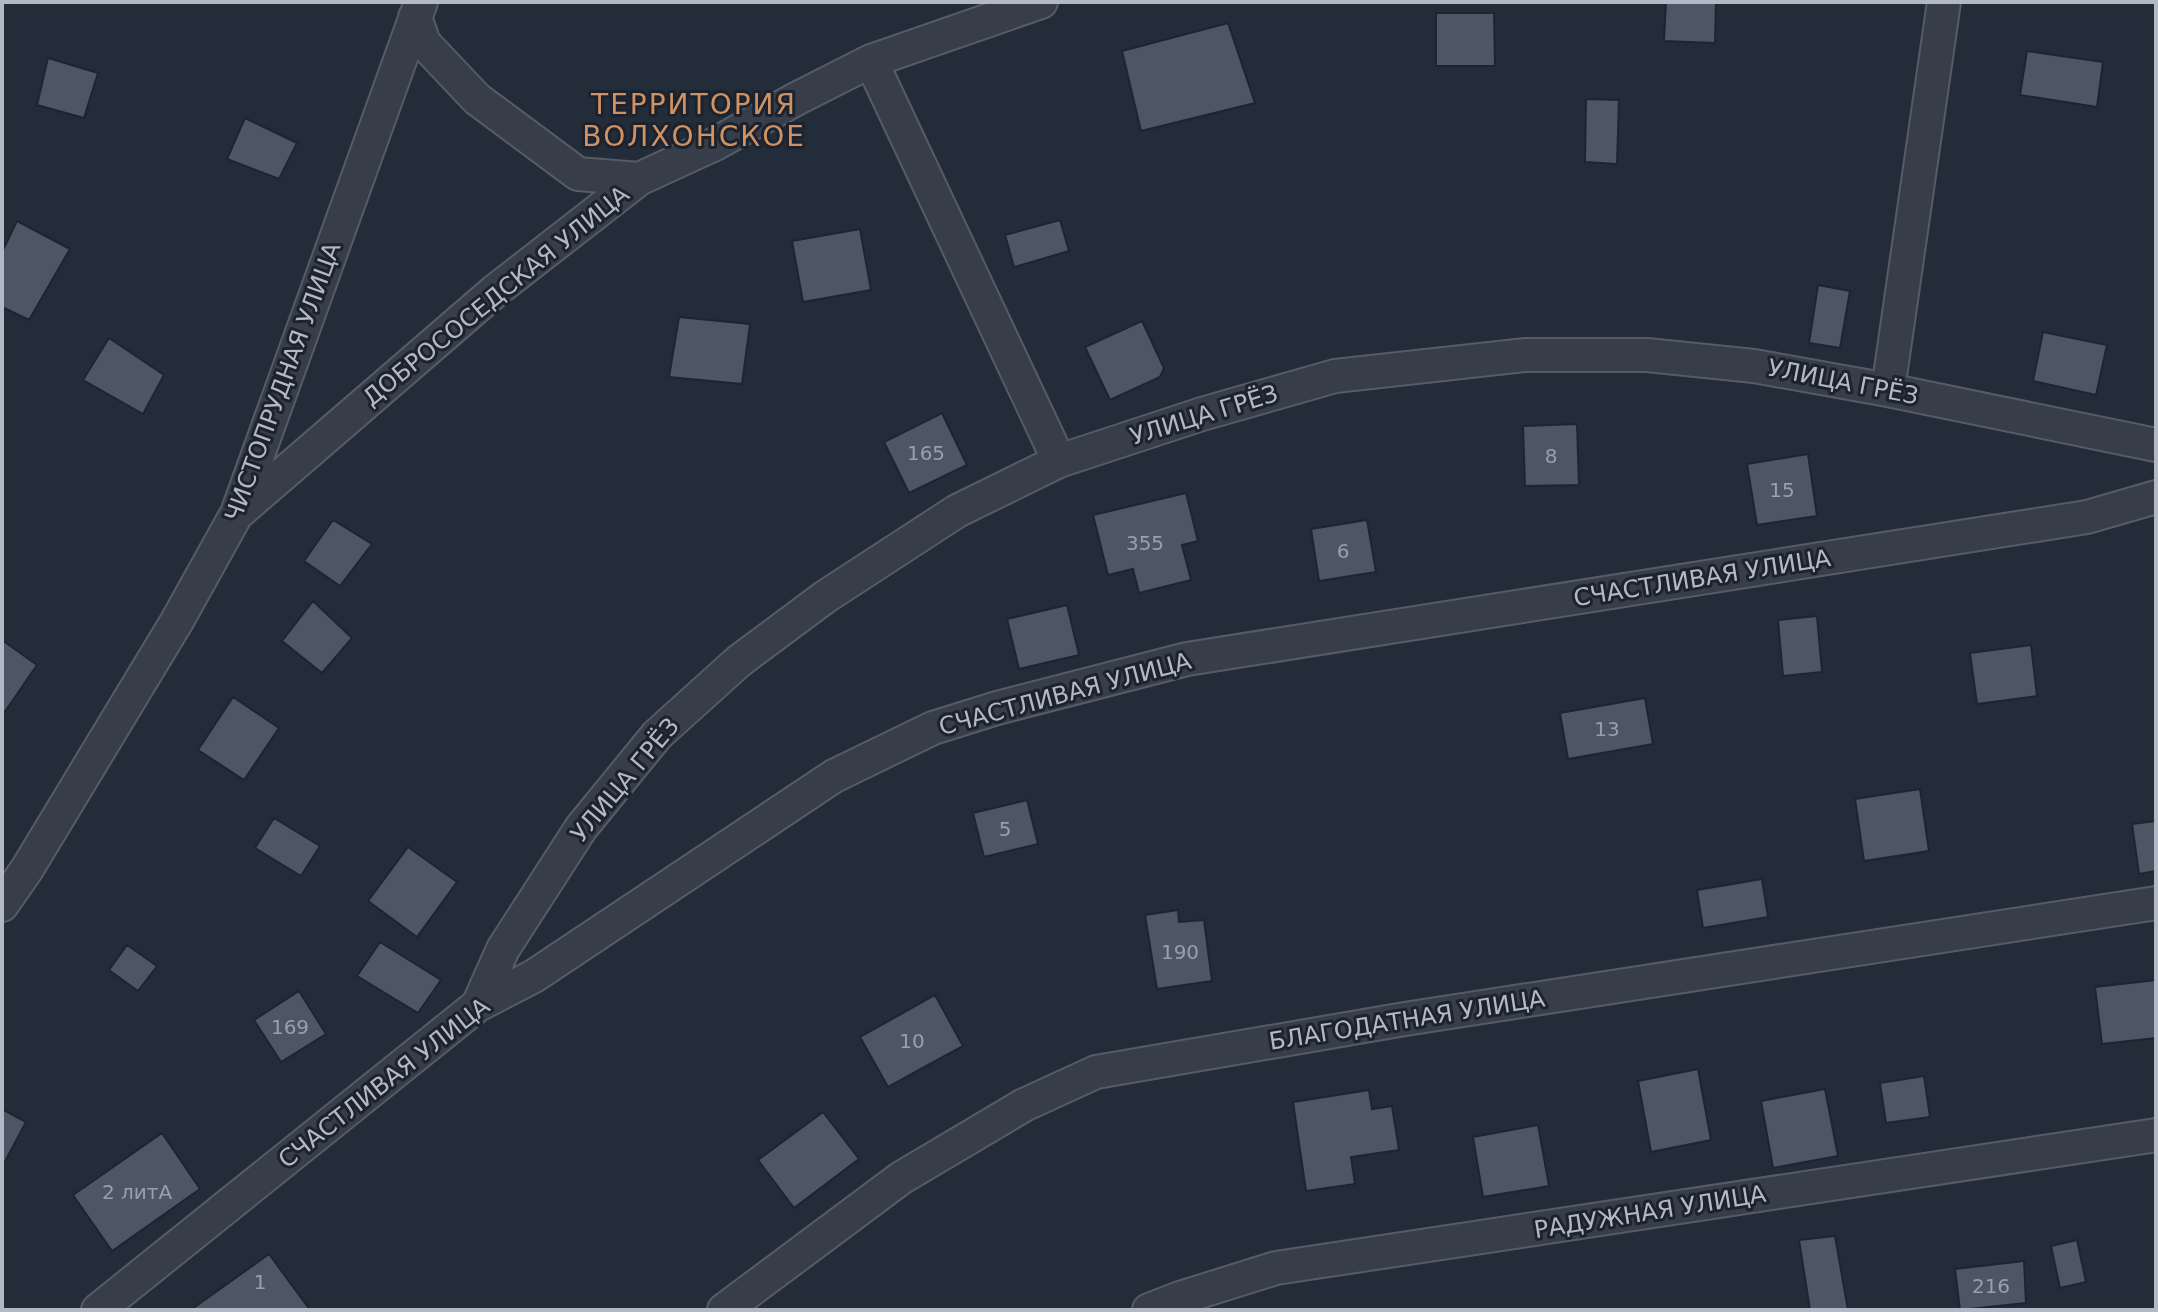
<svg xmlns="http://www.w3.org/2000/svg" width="2158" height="1312" viewBox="0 0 2158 1312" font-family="'DejaVu Sans',sans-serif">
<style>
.building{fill:#4c5665;stroke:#1e2530;stroke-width:2}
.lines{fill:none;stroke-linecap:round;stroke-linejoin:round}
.minor-casing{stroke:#555c67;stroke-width:36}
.minor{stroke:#373e49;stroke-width:32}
.labels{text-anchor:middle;stroke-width:6;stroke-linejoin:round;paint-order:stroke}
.number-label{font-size:20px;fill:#98a0ad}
.street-label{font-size:24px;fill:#b2b9c5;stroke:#1c232e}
.quarter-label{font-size:28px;letter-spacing:2px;fill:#ce9264;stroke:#1c232e}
</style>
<rect width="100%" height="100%" fill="#232c39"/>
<path class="building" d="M1666,2H1716L1715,43L1664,41Z
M1436,13H1494L1495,66H1436Z
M1228,23L1255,103L1141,131L1122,51Z
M2027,51L2103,62L2097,107L2020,95Z
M48,58L98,73L84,118L37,105Z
M1586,99L1619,100L1617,164L1585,162Z
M245,118L297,143L279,179L227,159Z
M1060,220L1069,251L1014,267L1005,235Z
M17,221L70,249L29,320L2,307V252Z
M860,229L871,290L803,302L792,241Z
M1818,285L1850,291L1840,348L1809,343Z
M679,317L750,324L742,384L669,377Z
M1142,321L1164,368L1160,377L1110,400L1085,347Z
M2043,332L2107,345L2096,395L2033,381Z
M109,338L164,375L143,414L83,380Z
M942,413L967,465L909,493L884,442Z
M1577,424L1579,485L1525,486L1523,426Z
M1808,454L1817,516L1757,525L1747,464Z
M1186,493L1198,541L1182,545L1191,580L1139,593L1133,569L1108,575L1093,515Z
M333,520L372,544L340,586L304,561Z
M1367,520L1376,572L1319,581L1311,529Z
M313,601L352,638L322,673L282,641Z
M1067,605L1079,655L1019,669L1007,619Z
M1817,616L1822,672L1783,676L1778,620Z
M2,640L37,665L2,716Z
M2031,645L2037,696L1977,704L1970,653Z
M233,697L279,728L244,780L198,750Z
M1645,698L1653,744L1568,759L1560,713Z
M1920,789L1929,851L1864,861L1855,799Z
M1027,800L1038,844L984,857L973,813Z
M274,818L320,846L301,876L255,848Z
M2156,821V871L2139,874L2132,824Z
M408,847L457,882L417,937L368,901Z
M1762,879L1768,917L1703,928L1697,890Z
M1178,910L1179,922L1204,920L1212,981L1157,989L1145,915Z
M380,942L441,980L418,1013L357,976Z
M127,945L157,966L138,991L109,970Z
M2156,980V1038L2102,1044L2095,987Z
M299,991L326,1034L281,1062L254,1020Z
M935,995L963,1046L888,1087L860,1037Z
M1698,1069L1711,1140L1651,1152L1638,1081Z
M1924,1076L1930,1117L1886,1123L1880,1083Z
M1825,1089L1838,1156L1773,1168L1761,1101Z
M1369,1090L1372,1109L1392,1106L1399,1150L1351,1157L1355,1184L1306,1191L1293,1102Z
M2,1109L26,1122L2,1167Z
M823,1112L859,1159L794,1208L758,1160Z
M1538,1125L1549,1186L1483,1197L1473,1137Z
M162,1133L200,1189L112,1251L73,1195Z
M1835,1236L1848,1310H1810L1799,1240Z
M2077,1240L2086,1282L2060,1288L2051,1246Z
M269,1254L310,1310H193L192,1309Z
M2024,1261L2026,1303L1960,1310L1955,1269Z"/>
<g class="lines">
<g class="minor-casing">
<path id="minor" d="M415,17L424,43L477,99L578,174L639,179
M871,61L1059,461
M1888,390L1944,2
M239,512L495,291L639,179L715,144L796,99L871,61L1041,2
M2,905L27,869L177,621L237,513L421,2
M478,1005L503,949L581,828L657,735L739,661L825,597L957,511L1059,461L1202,414L1335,376L1526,355H1647L1754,366L1888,390L2156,445
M98,1310L478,1005L534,976L834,776L933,728L997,708L1187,659L2087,517L2156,497
M724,1310L901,1178L1024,1105L1096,1072L1405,1019L2156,903
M1149,1310L1180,1298L1276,1268L2156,1135"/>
</g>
<use href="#minor" class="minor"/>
</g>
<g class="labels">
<g class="number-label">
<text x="926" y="460">165</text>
<text x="1551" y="463">8</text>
<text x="1782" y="497">15</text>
<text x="1145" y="550">355</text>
<text x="1343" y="558">6</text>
<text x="1607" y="736">13</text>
<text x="1005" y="836">5</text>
<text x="1180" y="959">190</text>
<text x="290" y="1034">169</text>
<text x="912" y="1048">10</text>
<text x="137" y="1199">2 литА</text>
<text x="260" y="1289">1</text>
<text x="1991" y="1293">216</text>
</g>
<g class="street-label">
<text transform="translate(496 296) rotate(-39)" y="8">ДОБРОСОСЕДСКАЯ УЛИЦА</text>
<text transform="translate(283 382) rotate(-70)" y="8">ЧИСТОПРУДНАЯ УЛИЦА</text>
<text transform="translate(1843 382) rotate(11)" y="8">УЛИЦА ГРЁЗ</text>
<text transform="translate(1204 415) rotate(-17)" y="8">УЛИЦА ГРЁЗ</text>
<text transform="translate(1702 578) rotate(-9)" y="8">СЧАСТЛИВАЯ УЛИЦА</text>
<text transform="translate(1065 694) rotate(-15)" y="8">СЧАСТЛИВАЯ УЛИЦА</text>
<text transform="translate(625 780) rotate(-50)" y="8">УЛИЦА ГРЁЗ</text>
<text transform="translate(1407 1020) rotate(-9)" y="8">БЛАГОДАТНАЯ УЛИЦА</text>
<text transform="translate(384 1083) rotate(-38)" y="8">СЧАСТЛИВАЯ УЛИЦА</text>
<text transform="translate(1650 1212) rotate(-9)" y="8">РАДУЖНАЯ УЛИЦА</text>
</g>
<g class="quarter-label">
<text x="694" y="114">ТЕРРИТОРИЯ<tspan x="694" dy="32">ВОЛХОНСКОЕ</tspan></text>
</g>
</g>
<rect width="2158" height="1312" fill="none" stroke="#b2b9c5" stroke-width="8"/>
</svg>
